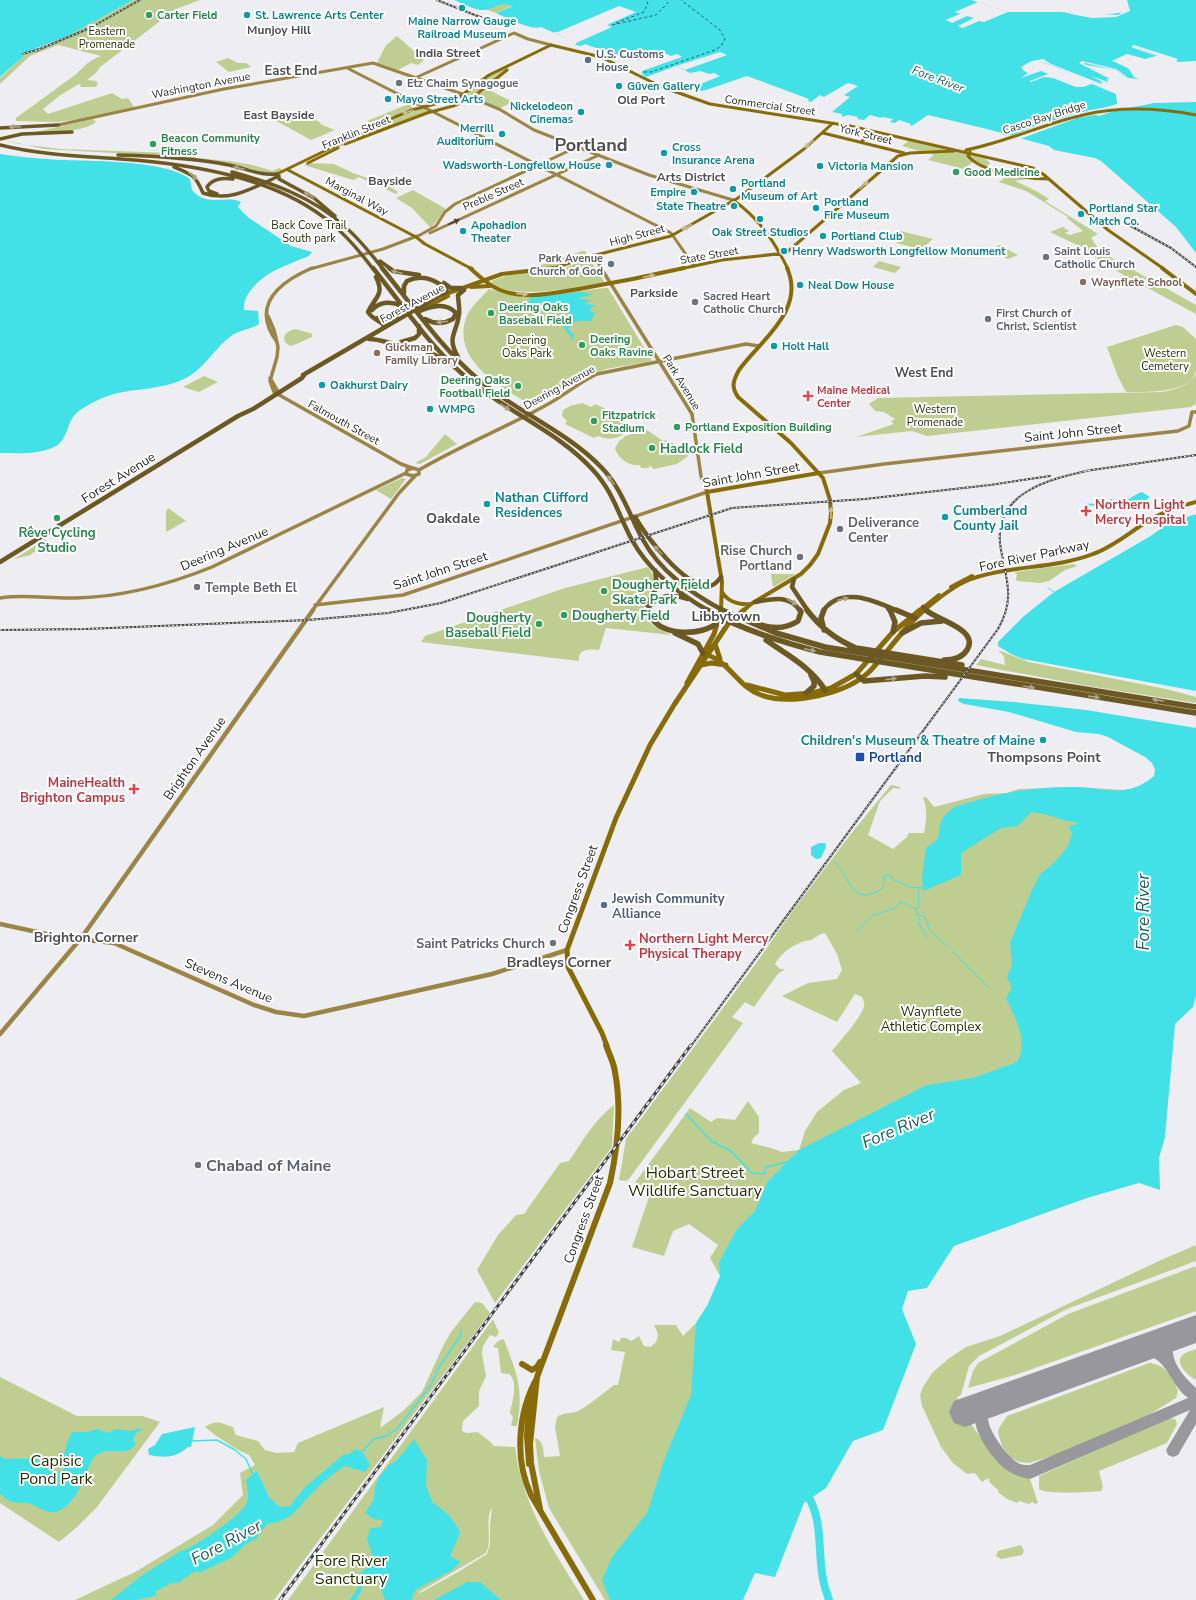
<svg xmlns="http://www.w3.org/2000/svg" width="1196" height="1600" viewBox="0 0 1196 1600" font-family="'Nunito Sans',sans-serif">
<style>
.green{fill:#bece90;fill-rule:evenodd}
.water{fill:#42e1e8}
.pier{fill:#eeedf2}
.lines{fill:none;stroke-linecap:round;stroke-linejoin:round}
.stream-far1{stroke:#42e1e8;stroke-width:1}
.stream{stroke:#42e1e8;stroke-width:1.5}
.river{stroke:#42e1e8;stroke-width:8}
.ferry{stroke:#1e5e61;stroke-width:1;stroke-dasharray:3 2.5;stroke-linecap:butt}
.taxiway{fill:#98989c;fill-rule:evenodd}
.runway{fill:#98989c;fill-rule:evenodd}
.secondary-far2{stroke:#9b8546;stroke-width:3}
.secondary-far1{stroke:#9b8546;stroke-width:3.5}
.secondary{stroke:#9b8546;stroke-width:4.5}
.primary-far3{stroke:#876b07;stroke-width:3}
.primary-far2{stroke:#876b07;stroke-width:4}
.primary-far1{stroke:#876b07;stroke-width:5}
.primary{stroke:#876b07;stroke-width:6}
.highway-far2{stroke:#6b5822;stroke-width:3.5}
.highway-far1{stroke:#6b5822;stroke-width:4.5}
.highway{stroke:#6b5822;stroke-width:5.5}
.rail-far1-casing{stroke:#434346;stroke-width:2}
.rail-casing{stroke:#434346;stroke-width:3}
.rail-far1{stroke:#fff;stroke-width:1;stroke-dasharray:2;stroke-linecap:butt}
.rail{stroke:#fff;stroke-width:1.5;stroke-dasharray:4;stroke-linecap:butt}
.oneway{fill:#c9bc8f}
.oneway2{fill:#aea385}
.oneway3{fill:#484234}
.culture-dot{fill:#0f9aa8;stroke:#fff;stroke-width:1.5}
.leisure-dot{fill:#2e9e5b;stroke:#fff;stroke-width:1.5}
.service-dot{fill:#5c6f8a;stroke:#fff;stroke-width:1.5}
.worship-dot{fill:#6b7280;stroke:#fff;stroke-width:1.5}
.education-dot{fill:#8d6e63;stroke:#fff;stroke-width:1.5}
.health-dot{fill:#e0444e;stroke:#fff;stroke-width:1.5}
.transit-dot{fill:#1a4fb4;stroke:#fff;stroke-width:1.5}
.labels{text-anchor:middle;stroke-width:4;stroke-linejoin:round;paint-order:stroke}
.far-leisure-label{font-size:11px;font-weight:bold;fill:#27864d;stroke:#fff;text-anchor:start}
.far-culture-label{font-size:11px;font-weight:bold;fill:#0d838f;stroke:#fff;text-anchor:start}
.far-park-label{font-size:11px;fill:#282f05;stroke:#fff}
.far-service-label{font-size:11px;font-weight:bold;fill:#4e5e75;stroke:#fff;text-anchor:start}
.far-worship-label{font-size:11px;font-weight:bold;fill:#5b616d;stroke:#fff;text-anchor:start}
.far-street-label{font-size:11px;fill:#2c2c2e;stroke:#fff}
.far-education-label{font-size:11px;font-weight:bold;fill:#785e54;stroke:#fff;text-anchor:start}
.far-health-label{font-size:11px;font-weight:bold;fill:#be3a42;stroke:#fff;text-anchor:start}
.far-neighbourhood-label{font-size:12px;font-weight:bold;fill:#4f4e52;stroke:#fff}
.far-water-label{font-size:12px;font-style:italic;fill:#1e5e61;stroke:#fff}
.far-quarter-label{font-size:13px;font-weight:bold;fill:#4f4e52;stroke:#fff}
.street-label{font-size:13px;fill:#2c2c2e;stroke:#fff}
.leisure-label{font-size:13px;font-weight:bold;fill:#27864d;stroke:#fff;text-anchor:start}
.culture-label{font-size:13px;font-weight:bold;fill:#0d838f;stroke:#fff;text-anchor:start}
.health-label{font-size:13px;font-weight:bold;fill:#be3a42;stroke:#fff;text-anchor:start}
.worship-label{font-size:13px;font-weight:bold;fill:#5b616d;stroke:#fff;text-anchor:start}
.transit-label{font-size:13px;font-weight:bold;fill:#164399;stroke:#fff;text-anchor:start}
.service-label{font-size:13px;font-weight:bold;fill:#4e5e75;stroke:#fff;text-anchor:start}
.park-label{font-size:13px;fill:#282f05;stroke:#fff}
.neighbourhood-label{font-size:14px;font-weight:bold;fill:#4f4e52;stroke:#fff}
.near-worship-label{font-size:16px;font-weight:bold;fill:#5b616d;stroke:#fff;text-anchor:start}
.near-park-label{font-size:16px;fill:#282f05;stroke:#fff}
.near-water-label{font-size:17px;font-style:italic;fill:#1e5e61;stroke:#fff}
.far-town-label{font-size:18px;font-weight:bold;fill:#4f4e52;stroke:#fff}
</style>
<rect width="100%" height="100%" fill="#eeedf2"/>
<path class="green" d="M133,0H200L176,9L100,67L96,73L87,80L96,81L98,83L96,87H80L81,85L79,84L59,96L43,109L48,114L112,93L122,99L128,98L134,107L87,118L58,122L16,121V118L75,75C84,67 89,60 101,56L58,45L30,56L0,84V78L25,55L54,44L51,43L79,30Z
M504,2L514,5L496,13L485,9Z
M397,36L424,60L418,65L411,63L398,70L377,63L386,45Z
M228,58L238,63H246L251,67L229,72L216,62Z
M510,68L502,72L473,96L466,93C478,84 494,69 510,68Z
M487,89L513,102L500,108L476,97Z
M411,103L418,106L402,112L375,125L367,121Z
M423,108L430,112L334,149H331L392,120Z
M299,111L321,123L320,124L335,130L311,140L269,117L279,113L285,116Z
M93,119L96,122C84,132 50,133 35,132Z
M0,139L19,144L61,149L197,154L196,158C221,160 248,162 272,171L279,168L269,163L283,170L275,174H269L244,167L149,155L44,149Z
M910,140L986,159L990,163L987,167L973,162L964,169L928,160L934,155L902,146Z
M307,163L334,164L353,173L387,185L398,192L396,194L359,177L353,180L304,165Z
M1007,176L1027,179L1015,181C1026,186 1038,191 1049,199L1045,201L1098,234L1091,238L1101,252L1196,305V314L1120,273L1094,256L1096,254L1050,232L1063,227L1069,231L1065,233L1070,235L1083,231L1067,218L1068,217L1026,191L999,182Z
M413,190L446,209L431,228L412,208L396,198Z
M900,231L929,238L933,239L911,258L904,256L909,251H912L910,250L912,247L896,243L897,242L891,239Z
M1000,245L1018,255L1008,259L989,250Z
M582,251H585L588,256L558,266L524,271Z
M589,258L605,283C585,288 502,301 491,281L514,273H533L562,269Z
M879,261L901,267L895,273L873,267Z
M605,288H608L652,361L606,369L574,382L562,380L558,383L565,387V390L534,407C504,389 451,362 466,318C470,307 481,298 489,289L526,297Z
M1176,325L1183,327L1196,339C1196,349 1196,361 1196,370C1192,394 1144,392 1126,392L1118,377L1107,347Z
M295,329L310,333L312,334V337L294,345L290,346L285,342C282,334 288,331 295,329Z
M1196,374V404L1191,407L927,436L912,431L856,437L894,424L891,421L895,419L884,412L875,411L869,404L878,398L1161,392C1175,390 1188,386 1196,374Z
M204,376L218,382L199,392L183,387Z
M582,403L591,407L595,404L625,418L621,421L631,427L629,428L627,427L625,433C617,440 607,440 598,436L594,438L565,424L567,421L562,416L563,410L570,406Z
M639,428L643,431L647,430L663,441L666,440L679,446L684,444L689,449L688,456L677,464L654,469L649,465V468H641L640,465C630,467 617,458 615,448L620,440L624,438L623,437L632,434L629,431Z
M445,434L457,444L420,464L415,463L426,457Z
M402,478L406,479L391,499L376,490Z
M168,508L186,521L166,532V512Z
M46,539L45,552H42V546L35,547V552L32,553L31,555L14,559Z
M1074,564L1077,566L1065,570L1049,581L1040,583L1017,581L1016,579L1017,574L1014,572Z
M648,567C673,597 610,609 672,635L606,628L599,650C589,649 577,649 579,661L421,642L425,636L565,588Z
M771,574H796L773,587Z
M998,650L1029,662L1166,689L1196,697V703L1088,686L976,665L981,659L1005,665L1004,656Z
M891,785L900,787V789L893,788L880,801L868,835L893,849L906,838L909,833H924C926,823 928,808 923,798L926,797L934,807L984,794L1006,793L1019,789L1076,787L1123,790L1138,788L1113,1017L720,1276L710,1258L718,1245L689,1224L673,1231L664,1256L632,1247L652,1188L634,1184L690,1108L711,1122L717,1118L735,1120L748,1101L759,1117V1133L754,1137L751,1143L771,1148L782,1152L799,1150L805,1131L817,1112L844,1090L861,1083L832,1051C840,1041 862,1017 864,1006C865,1003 863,1000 862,997L855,994L837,1022L782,996L808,983L837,979L842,970L837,954L825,933C819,934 816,937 811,940C808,941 805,940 802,942C791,946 780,954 775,964L780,969H785L777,975L754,1007L745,1002L732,1017L743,1023L629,1179L626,1181L619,1180L626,1139L757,962L794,909L850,835Z
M614,1105L612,1147L495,1303L477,1270L498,1235L516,1215L524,1214L560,1163L569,1161C582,1142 595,1119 614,1105Z
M1196,1245V1261L1067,1309L979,1356L969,1366L961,1395L957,1397L973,1427L1001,1464L1009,1471L1015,1475L1030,1479L1038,1503L1035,1504L1032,1502L1029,1504L1019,1501L1017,1503L1007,1499L999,1493L998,1490L990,1483L988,1478L982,1482L975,1473L967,1474L953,1463L941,1447L922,1406L920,1395L923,1387L932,1373L948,1359L966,1347L1000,1336L1161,1260Z
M1196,1266V1311L1015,1375L968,1388L973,1371L978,1363L1068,1314Z
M475,1302L482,1303L490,1313L274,1600H75L137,1571L213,1525L243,1495L240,1473L255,1465L249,1455L236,1449L215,1435L205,1427C216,1419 221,1423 233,1427L236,1435L258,1441L265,1450L276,1453L294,1452L298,1443L384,1407L380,1428L403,1411L422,1392L443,1346L451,1332Z
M707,1306L682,1600H605L549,1508L539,1471L535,1438C544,1441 543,1449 544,1457L560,1456L555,1427L557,1417C564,1412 570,1414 578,1411C591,1404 602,1394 614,1385H618L625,1352L611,1350L613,1339L619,1342L621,1338H626L631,1341L639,1336L644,1346L650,1347C660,1341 659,1334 654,1325H676L683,1336L696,1323Z
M493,1319L499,1333L496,1337L490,1335L483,1346L482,1354L486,1376L479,1391V1406L463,1421L462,1431L467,1433L478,1432C484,1438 490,1440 494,1446L515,1447C522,1506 554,1551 584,1600H288ZM492,1507L490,1525V1544L487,1554L458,1572L420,1593L419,1592L486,1553C493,1539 484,1521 492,1507Z
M502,1339L504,1340C517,1373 524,1390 517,1426H513L511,1425L513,1417L510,1413C512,1402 519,1382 509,1374L501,1373L498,1348L493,1347L497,1342Z
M1196,1349V1380C1190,1377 1176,1366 1181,1357C1184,1352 1191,1351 1196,1349Z
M1149,1363C1165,1364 1173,1377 1178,1391L1176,1398L1147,1416L1062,1453L1029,1463L1019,1462L1010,1457L1002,1446L998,1433L999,1428L1007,1416Z
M0,1377L77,1416H143L160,1422L97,1507L77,1527L59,1542L0,1503Z
M1169,1418L1175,1419L1177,1424L1167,1443L1099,1471L1103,1487L1101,1491C1090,1492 1047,1495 1039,1489V1476Z
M1021,1545L1024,1551L1022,1555L1001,1559L996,1556L998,1551Z"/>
<path class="water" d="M0,0H133L70,35L22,54L24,56L0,77Z
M454,0H971L1008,12H1062L1090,17L1125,12L1126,10L1125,0H1196V62H1176L1177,60L1134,46L1158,56L1146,60L1127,54L1114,60L1129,69L1134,77L1139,79L1128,78L1115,70L1082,64L1105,75L1112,81L1099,84L1042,62L1025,68V71L1028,73L1021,78L1041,71L1048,74L1030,81L1031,82L1044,77L1053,78L1076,87H1083L1092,84L1116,94L1117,104L1107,107L1086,111L1099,116L1114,111L1154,103L1196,102V253L1176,227L1101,161L1095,158L1054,150L1049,146L987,129L928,115L912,126L910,125L911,124L899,120L895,123L890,122L893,119L882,117L881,118L870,115L864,120L857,119L858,117L848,115L842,117V114L832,112L850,97L844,95L858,86L848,83L824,97L820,95L811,102L808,101L809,99L747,76L706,90L700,91L694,89L696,86L720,76L714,73L710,74L700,71L690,73L676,66L646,77L642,74V71L682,57L677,54L671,56L662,52L639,60L620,57L585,44L581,46L575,45L577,43L541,27C532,31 506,18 496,13L513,6C498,0 494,11 481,10C472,9 462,3 454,0Z
M0,154C15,156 30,158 46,159C82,162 162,158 190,179L192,190C195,193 199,197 203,198C214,203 231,196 241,202L238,207L249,218L291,246L312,252L309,256C299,260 288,264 278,269C264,275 242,293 244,310L258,311L259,324C252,329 242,330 234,334C214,347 205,370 182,380C155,392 124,387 98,400C91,404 77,410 73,417C67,426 66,442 54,447C38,455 17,453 0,453Z
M580,292L594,294L577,299L591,300L584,304L594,305L595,306L591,308L590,310L591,312L595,313L591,321C580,321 576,318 568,329L574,335L573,340L563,327L570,315L569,311L542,302L533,306L527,303L531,297Z
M1142,492L1150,497L1143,502L1139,503L1138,507C1131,510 1126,504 1119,504C1108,504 1095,508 1084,504L1107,503L1111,499C1129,505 1129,496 1142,492Z
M1196,514V691L1023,659L1011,654L998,646V642L1024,616L1054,592L1149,537L1169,523Z
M959,698L1014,702L1086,710L1196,728V996L1193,1007L1175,1024L1165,1137L1159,1158L1160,1190L1139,1183L1087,1198L954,1246L927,1288L908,1291L902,1309L916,1344L883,1430L853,1441L826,1488L804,1503L775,1577L755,1573L743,1600H610L602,1580L612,1557L647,1513L665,1458L691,1395L696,1323L707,1306L720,1276L719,1262L737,1229L755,1211L768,1181L799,1150L927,1085L973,1078L1017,1062C1029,1041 1015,1018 1006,998L1012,988L1007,977L1012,965L1010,943L1032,890L1041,873L1054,863L1068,846L1072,834L1069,826L1077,824L1076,822C1060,821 1047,813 1031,812L1018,826L1001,828L961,853V875L923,891L922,877L926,848L938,839C940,824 940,817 953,808C958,805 965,804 971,802C1004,792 1041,786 1076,787C1108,788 1126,799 1154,776L1155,770L1152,763L1145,757L1108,737L1099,734L1076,732L1009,712L964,704L958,701Z
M819,843H825L826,847L821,858L816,859L811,855V847Z
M195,1427L191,1447H188C176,1458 165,1458 149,1455L148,1449L155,1445L162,1434Z
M138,1428L142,1430L136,1433L133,1440L136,1443C128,1458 112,1447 100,1453C89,1458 88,1472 83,1482C77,1494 65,1515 49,1512C43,1511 37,1506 31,1504C25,1502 17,1504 10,1501C7,1500 3,1496 0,1494V1456L5,1459L37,1458C45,1466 52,1476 64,1470C63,1455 65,1445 72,1432H87L97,1429L108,1433L116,1429L133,1431Z
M414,1439L427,1460L426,1486L433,1503C446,1511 454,1519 460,1533L450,1556L461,1562L451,1571L417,1589L413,1594L412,1600H385L377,1576L368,1578L363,1582L361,1591L356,1600H350L358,1587V1580L361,1572L372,1565L374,1562L367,1539L370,1528L381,1527L383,1520L373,1519L365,1513L374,1499L375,1487L379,1477L389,1465L397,1460Z
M356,1449L364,1454L370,1465L365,1472L345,1466C334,1473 323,1482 314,1491C298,1507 293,1521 267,1524L256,1539L246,1544L231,1558L201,1572H194L178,1583H172L156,1591L155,1596L137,1600H111L141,1576L179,1552C190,1550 241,1516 246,1504C250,1498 247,1487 246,1480L257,1471L269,1497L280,1507L290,1506L304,1488L343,1455L349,1454Z
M467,1582H480L501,1600H434Z"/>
<path class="pier" d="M1123,0H1127L1130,11L1116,17L1092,18L1071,14L1069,12L1089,16L1095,14L1118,15L1126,10Z
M978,2L1008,12L984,22L979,21L963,28L958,26L974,18L967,16L952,23L946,20L960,14L955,12Z
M619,6L636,12L607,25L612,27L576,43L553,32H558Z
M1134,45L1178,59L1176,61L1177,62L1196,61V63L1179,64L1175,62V60L1136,47L1159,57L1147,61L1125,55L1115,60L1131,69L1112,61L1127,54L1145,59L1156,56L1131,47Z
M720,52L727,55L685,70L676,66Z
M1043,59L1051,64L1099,83L1103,82L1091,76L1108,82L1107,79H1110L1079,63L1082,61L1116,69L1129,78L1115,70L1085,63L1083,64L1103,73L1114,81L1097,84L1043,62L1026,68L1025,70L1028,73L1024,71L1021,67L1032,61Z
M1115,107L1094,115L1077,118L1017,140L1008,137L1035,126L1081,112Z"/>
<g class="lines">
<path class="stream-far1" d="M1048,588L1054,592
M834,862C852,877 850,909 883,888L885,876L887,874L891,876L893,880L911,887L923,888
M917,909L919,924L927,937
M917,914L925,917L930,931L948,947
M856,932L872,916L895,908L900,902C907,903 910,908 917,909L919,906L918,889
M952,951L989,988"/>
<path class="stream" d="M686,1114L711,1141L731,1151L752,1173L764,1174L766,1167L791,1161
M192,1441L217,1440L235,1450L246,1459L253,1475
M358,1452L364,1450L374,1439L387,1436L397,1429L431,1385L439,1367L461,1335V1330"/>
<path class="river" d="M806,1492C824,1522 817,1547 823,1579C824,1586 827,1593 829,1600"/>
<path class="ferry" d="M616,23L644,12L648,3L645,0
M612,25L656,15L668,3L665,0
M644,72H651L715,50L721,46L725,39L720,30L681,0"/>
<path class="taxiway" d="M1175,1331L1180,1333L1182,1337L1180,1341L1173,1347C1171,1363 1185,1378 1196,1388V1424L1178,1455L1173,1457L1168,1455L1166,1450L1190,1410L1030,1479C1023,1478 1016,1476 1010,1472C1002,1468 996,1460 990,1453C976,1433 963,1407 994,1395L999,1397L1001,1401L999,1405L988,1415C986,1429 1008,1458 1020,1464C1023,1465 1027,1465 1030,1465L1188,1398C1173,1387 1169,1367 1154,1358C1148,1355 1139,1357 1132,1354L1130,1350L1132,1346C1140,1343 1152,1344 1160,1347L1166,1336Z"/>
<path class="runway" d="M1196,1315V1343L965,1427L954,1423L949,1412L954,1401Z"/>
<path class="secondary-far2" d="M347,68L671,233L694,266
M415,78L514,33L528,39L551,45
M58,125L224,89L373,63L465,95L499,109L534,130L649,175L733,200
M430,233L599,155
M593,255L602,269
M310,269L383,249L420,235L436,226L445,212L455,204L577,147"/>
<path class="secondary-far1" d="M268,316L274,330L278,347L277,357L270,381L274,392L401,464L412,468
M277,342C274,338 271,333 269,328C257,297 289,278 312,268
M270,378L277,390V394
M413,468L419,470V474L413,476L406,474L407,470Z
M419,470C461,445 508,427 550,403C566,394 580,382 597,374L746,344L759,346
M819,473L884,464L1178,431L1189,426L1192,412H1196
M0,598C26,594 50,599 76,598C122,597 170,584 212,567L406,473
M315,605L403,595L707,492L701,476L692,414L601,268
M312,611L399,493L415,476"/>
<path class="secondary" d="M0,924L60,937L114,943L254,1005L276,1012L304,1016L492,974L567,950
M0,1034L82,937L313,610"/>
<path class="primary-far3" d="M823,133L904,153
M861,142L873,131
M345,144L427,113L453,106L472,98L507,70
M966,150C1007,142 1043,124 1083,115C1121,106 1159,108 1196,115
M970,152L968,156C983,173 1026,179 1048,179
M308,163L338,148
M288,170L416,237L425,244
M277,174L395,117L412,110L458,98L489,75L551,45L601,57L662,87L710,104L850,126L1033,168L1043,174L1108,230L1164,269
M733,200C759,218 774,241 788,269
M423,243L472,269
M470,268L471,269
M545,269L555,268L584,258L671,236L738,198L804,149L833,123
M680,269L722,260L786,253L898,156L910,153L954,151"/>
<path class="primary-far2" d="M470,268L472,269
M470,268C479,276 488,285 500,290C525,300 553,293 579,289C614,283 649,276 684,268
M1162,268L1196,294
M471,287L490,286
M443,295L502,274L554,268
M425,308L448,296
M951,587L972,576
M722,592C729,603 739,605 751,604
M721,611L722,582L707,492L819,473
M743,611L751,604L801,574L810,565L818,554L830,523L831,513L830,500L823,478L791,443L738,397C731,387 733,381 739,370C761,340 806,310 787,268
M919,611L939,595
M923,611C938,599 953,586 971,579C1011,565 1054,569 1093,554C1113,547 1130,532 1148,521C1163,512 1179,506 1196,502"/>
<path class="primary-far1" d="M715,644L720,659
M706,654C732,664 738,687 761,695C791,706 847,694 870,671C889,651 903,628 924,610
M701,665L711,663L726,665
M687,683L714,634L721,610
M747,685L785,695L812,693L831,688L856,674L893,632L920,610
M607,1046L602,1033L568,967L567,950L616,818L650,745L674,705L728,624L744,610"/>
<path class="primary" d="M522,1364L532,1370L537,1367L540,1362
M537,1378C518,1412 514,1459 531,1495L593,1600
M529,1464L527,1436L531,1390
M540,1509L531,1463L530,1444L537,1377L610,1183C618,1146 622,1109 615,1072C614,1063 609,1054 606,1045"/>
<path class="highway-far2" d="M0,128L58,125
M0,139L22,134L72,132
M0,145C40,155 80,156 121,159C191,164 277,177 332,224C348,237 361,253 373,269
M118,155C155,156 193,158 229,165C245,168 260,176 277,174
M174,167C192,175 195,174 203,193C230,203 254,187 279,176V179L314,198L335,216
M232,172C272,183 313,197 344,226C359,238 371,254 383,269
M217,194L209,191L207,187C213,178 223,178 233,179
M380,261L391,269"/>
<path class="highway-far1" d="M373,268C405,308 435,355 477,386C514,415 560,434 592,469C613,491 618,514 632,540C649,571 679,594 709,611
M382,268C413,306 441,348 479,380C517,412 566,431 601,467C621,487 629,514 642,538C660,572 691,593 724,611
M389,268L393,271L419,275
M376,277C385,295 375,297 368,312C372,319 379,320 384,325L383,328
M444,283L451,288H461
M372,310C380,301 392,301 402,306
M420,311C432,306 446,302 456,313L453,319C444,324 434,324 425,319
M377,318L385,319L398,317
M369,339C378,339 386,342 394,344C413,348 430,349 445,362
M401,342L415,338L419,334V326
M458,357C446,336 457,334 459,314C460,308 458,301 458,295L464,290
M303,375L447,291C437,279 421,274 407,281L404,286V293
M635,517C646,536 684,587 709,586C714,586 718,581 721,577
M0,562L238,416L253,409L302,378L305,374
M794,579L792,587L808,611
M755,602C772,599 790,594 800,611
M647,605L657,587L655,570
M887,607L890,611
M923,607L927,611
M649,611V607C658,594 673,594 687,599
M823,611C841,585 875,601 898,611"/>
<path class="highway" d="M649,610C652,637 704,638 719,621
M707,610C742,630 781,642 820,652L1196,713
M722,610L776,633L825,647L1196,707
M807,610C820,627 835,639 854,647
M824,610L821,618L824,630
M890,610L895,622L893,632
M896,610L915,618
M926,610C936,620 980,629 967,650C962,658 952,660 944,660
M761,625C774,629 786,629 798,621L801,612L800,610
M675,633L698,644L703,653
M902,633L921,623L942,621
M766,640C787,655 811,667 825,690
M850,647L962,665
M856,674L864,681L925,676L945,677
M806,693L814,686V681L811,675"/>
<g class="rail-far1-casing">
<path id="rail-far1" d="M437,0L485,19
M35,51L90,28L140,0
M23,54L39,49
M1129,225L1171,248L1196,267
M1085,471L1196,455
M0,630L85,629L308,620L388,613L441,603L732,508L865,499L990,485L1050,476
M691,1046L998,629C1015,600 1007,581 1001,550C990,493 1049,479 1091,470"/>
</g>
<g class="rail-casing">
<path id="rail" d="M280,1600L691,1045"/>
</g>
<use href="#rail-far1" class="rail-far1"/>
<use href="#rail" class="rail"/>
</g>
<defs><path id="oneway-solid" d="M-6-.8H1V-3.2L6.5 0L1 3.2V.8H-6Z"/></defs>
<g class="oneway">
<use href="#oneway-solid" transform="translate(408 112) rotate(161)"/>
<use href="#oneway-solid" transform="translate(809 144) rotate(141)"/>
<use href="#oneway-solid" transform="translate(864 185) rotate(-40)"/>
<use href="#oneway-solid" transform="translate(687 227) rotate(149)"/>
<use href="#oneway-solid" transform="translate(649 276) rotate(-12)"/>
<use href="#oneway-solid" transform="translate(522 294) rotate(5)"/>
<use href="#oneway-solid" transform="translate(831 513) rotate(-89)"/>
</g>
<g class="oneway2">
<use href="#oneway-solid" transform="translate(15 127) rotate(178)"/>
<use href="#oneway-solid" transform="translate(239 168) rotate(-168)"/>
<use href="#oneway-solid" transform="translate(193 176) rotate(41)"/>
<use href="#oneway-solid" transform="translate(309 195) rotate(-150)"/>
<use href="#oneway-solid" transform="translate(397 272) rotate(-165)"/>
<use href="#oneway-solid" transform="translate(442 322) rotate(173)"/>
<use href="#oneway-solid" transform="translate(505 407) rotate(33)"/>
<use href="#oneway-solid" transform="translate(611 480) rotate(-127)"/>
<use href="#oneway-solid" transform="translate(658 550) rotate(-134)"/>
<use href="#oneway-solid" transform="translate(843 599) rotate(-12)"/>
<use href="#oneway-solid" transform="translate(792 602) rotate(31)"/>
<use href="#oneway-solid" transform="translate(810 650) rotate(13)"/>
<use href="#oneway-solid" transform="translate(891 679) rotate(-7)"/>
<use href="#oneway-solid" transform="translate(1029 687) rotate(9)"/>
<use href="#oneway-solid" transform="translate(1094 697) rotate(9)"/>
<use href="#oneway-solid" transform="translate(1158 700) rotate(-171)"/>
</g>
<use class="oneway3" href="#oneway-solid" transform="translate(454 222) rotate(-25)"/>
<g class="culture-dot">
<circle cx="462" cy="8" r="4"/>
<circle cx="247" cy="15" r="4"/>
<circle cx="619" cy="86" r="4"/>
<circle cx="388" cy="99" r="4"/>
<circle cx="581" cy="112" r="4"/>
<circle cx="502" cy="134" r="4"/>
<circle cx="664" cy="153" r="4"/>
<circle cx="609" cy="165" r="4"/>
<circle cx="820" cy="166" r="4"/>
<circle cx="733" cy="189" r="4"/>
<circle cx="694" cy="192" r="4"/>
<circle cx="734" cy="206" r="4"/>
<circle cx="816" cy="208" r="4"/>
<circle cx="1081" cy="214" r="4"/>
<circle cx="760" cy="219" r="4"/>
<circle cx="463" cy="231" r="4"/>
<circle cx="823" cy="236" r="4"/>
<circle cx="784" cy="251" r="4"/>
<circle cx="800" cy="285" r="4"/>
<circle cx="774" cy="346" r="4"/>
<circle cx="322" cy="385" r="4"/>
<circle cx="430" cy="409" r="4"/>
<circle cx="487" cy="504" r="4"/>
<circle cx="945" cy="517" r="4"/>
<circle cx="1043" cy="740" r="4"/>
</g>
<g class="leisure-dot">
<circle cx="149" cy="15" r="4"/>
<circle cx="153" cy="144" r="4"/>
<circle cx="956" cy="172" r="4"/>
<circle cx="491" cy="313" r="4"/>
<circle cx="582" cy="345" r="4"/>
<circle cx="518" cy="386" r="4"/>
<circle cx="594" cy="421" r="4"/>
<circle cx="677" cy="427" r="4"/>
<circle cx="652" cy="448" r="4"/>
<circle cx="57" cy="518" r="4"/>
<circle cx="604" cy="591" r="4"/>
<circle cx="564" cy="615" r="4"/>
<circle cx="539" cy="624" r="4"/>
</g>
<g class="service-dot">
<circle cx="588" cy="60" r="4"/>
<circle cx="604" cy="905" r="4"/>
</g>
<g class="worship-dot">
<circle cx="399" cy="83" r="4"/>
<circle cx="1046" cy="257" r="4"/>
<circle cx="611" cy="264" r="4"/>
<circle cx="695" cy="302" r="4"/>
<circle cx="988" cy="319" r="4"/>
<circle cx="840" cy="529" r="4"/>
<circle cx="800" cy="557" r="4"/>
<circle cx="197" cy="587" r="4"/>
<circle cx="553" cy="943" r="4"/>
<circle cx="198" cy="1165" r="4"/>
</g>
<g class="education-dot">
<circle cx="1083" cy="282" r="4"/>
<circle cx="377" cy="353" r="4"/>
</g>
<g class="health-dot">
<path d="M806 390h4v4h4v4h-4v4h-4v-4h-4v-4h4z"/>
<path d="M1084 505h4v4h4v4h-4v4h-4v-4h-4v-4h4z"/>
<path d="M132 783h4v4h4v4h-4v4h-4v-4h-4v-4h4z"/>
<path d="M628 939h4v4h4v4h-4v4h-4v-4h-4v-4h4z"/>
</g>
<rect class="transit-dot" x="855" y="752" width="10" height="10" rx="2"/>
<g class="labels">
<g class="far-leisure-label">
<text x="157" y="19">Carter Field</text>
<text x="161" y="142">Beacon Community<tspan x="161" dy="13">Fitness</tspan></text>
<text x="964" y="176">Good Medicine</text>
<text x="499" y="311">Deering Oaks<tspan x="499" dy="13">Baseball Field</tspan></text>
<text x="590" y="343">Deering<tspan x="590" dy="13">Oaks Ravine</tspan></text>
<text x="510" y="384" text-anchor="end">Deering Oaks<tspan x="510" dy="13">Football Field</tspan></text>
<text x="602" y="419">Fitzpatrick<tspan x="602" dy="13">Stadium</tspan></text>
<text x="685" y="431">Portland Exposition Building</text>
</g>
<g class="far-culture-label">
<text x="255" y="19">St. Lawrence Arts Center</text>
<text x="462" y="25" text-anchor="middle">Maine Narrow Gauge<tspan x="462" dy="13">Railroad Museum</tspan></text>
<text x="627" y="90">Güven Gallery</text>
<text x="396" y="103">Mayo Street Arts</text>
<text x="573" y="110" text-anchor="end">Nickelodeon<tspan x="573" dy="13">Cinemas</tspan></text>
<text x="494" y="132" text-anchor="end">Merrill<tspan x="494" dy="13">Auditorium</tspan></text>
<text x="672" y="151">Cross<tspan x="672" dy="13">Insurance Arena</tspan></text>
<text x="601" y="169" text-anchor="end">Wadsworth-Longfellow House</text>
<text x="828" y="170">Victoria Mansion</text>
<text x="741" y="187">Portland<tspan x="741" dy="13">Museum of Art</tspan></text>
<text x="686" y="196" text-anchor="end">Empire</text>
<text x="824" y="206">Portland<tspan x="824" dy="13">Fire Museum</tspan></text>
<text x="726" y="210" text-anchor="end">State Theatre</text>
<text x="1089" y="212">Portland Star<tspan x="1089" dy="13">Match Co.</tspan></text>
<text x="471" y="229">Apohadion<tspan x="471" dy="13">Theater</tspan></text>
<text x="760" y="236" text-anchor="middle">Oak Street Studios</text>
<text x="831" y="240">Portland Club</text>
<text x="792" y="255">Henry Wadsworth Longfellow Monument</text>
<text x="808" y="289">Neal Dow House</text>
<text x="782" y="350">Holt Hall</text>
<text x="330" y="389">Oakhurst Dairy</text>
<text x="438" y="413">WMPG</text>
</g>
<g class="far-park-label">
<text x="107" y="35">Eastern<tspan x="107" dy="13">Promenade</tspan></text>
<text x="309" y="229">Back Cove Trail<tspan x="309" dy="13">South park</tspan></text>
<text x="527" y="344">Deering<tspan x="527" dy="13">Oaks Park</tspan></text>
<text x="1165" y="357">Western<tspan x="1165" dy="13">Cemetery</tspan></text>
<text x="935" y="413">Western<tspan x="935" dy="13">Promenade</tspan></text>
</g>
<g class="far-service-label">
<text x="596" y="58">U.S. Customs<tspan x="596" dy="13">House</tspan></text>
</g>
<g class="far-worship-label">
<text x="407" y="87">Etz Chaim Synagogue</text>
<text x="1054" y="255">Saint Louis<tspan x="1054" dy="13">Catholic Church</tspan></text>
<text x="603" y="262" text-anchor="end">Park Avenue<tspan x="603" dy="13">Church of God</tspan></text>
<text x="703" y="300">Sacred Heart<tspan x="703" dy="13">Catholic Church</tspan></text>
<text x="996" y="317">First Church of<tspan x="996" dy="13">Christ, Scientist</tspan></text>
</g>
<g class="far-street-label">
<text transform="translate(201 85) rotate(-11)" y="4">Washington Avenue</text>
<text transform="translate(770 105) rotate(8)" y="4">Commercial Street</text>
<text transform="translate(1044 117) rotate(-18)" y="4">Casco Bay Bridge</text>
<text transform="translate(356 132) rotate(-22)" y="4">Franklin Street</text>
<text transform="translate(866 134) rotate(14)" y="4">York Street</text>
<text transform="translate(493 194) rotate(-24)" y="4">Preble Street</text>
<text transform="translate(357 196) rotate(28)" y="4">Marginal Way</text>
<text transform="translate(637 235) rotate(-15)" y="4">High Street</text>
<text transform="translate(709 255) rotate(-10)" y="4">State Street</text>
<text transform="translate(412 303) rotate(-28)" y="4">Forest Avenue</text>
<text transform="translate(682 382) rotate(59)" y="4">Park Avenue</text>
<text transform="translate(559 387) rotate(-29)" y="4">Deering Avenue</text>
<text transform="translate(344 422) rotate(29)" y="4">Falmouth Street</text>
</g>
<g class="far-education-label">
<text x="1091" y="286">Waynflete School</text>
<text x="385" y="351">Glickman<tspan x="385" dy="13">Family Library</tspan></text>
</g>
<g class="far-health-label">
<text x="817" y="394">Maine Medical<tspan x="817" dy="13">Center</tspan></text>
</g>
<g class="far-neighbourhood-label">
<text x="279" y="34">Munjoy Hill</text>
<text x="448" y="57">India Street</text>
<text x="641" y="104">Old Port</text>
<text x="279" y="119">East Bayside</text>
<text x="691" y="181">Arts District</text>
<text x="390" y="185">Bayside</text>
<text x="654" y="297">Parkside</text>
</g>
<g class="far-water-label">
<text transform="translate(938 79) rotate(21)" y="4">Fore River</text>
</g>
<g class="far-quarter-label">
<text x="291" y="75">East End</text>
<text x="924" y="377">West End</text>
</g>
<g class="street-label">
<text transform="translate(1073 432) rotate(-6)" y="5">Saint John Street</text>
<text transform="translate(751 474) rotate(-10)" y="5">Saint John Street</text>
<text transform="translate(118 477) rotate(-32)" y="5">Forest Avenue</text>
<text transform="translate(224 548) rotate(-23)" y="5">Deering Avenue</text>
<text transform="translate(1034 555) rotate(-12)" y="5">Fore River Parkway</text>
<text transform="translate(440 570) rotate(-18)" y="5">Saint John Street</text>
<text transform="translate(194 758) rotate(-55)" y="5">Brighton Avenue</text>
<text transform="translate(577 889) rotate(-70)" y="5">Congress Street</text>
<text transform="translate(229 980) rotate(23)" y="5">Stevens Avenue</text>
<text transform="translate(583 1219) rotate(-70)" y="5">Congress Street</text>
</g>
<g class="leisure-label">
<text x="660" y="453">Hadlock Field</text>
<text x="57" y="537" text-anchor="middle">Rêve Cycling<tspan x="57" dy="15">Studio</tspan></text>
<text x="612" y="589">Dougherty Field<tspan x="612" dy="15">Skate Park</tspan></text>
<text x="572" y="620">Dougherty Field</text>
<text x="531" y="622" text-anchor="end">Dougherty<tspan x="531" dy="15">Baseball Field</tspan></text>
</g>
<g class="culture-label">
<text x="495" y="502">Nathan Clifford<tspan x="495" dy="15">Residences</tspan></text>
<text x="953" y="515">Cumberland<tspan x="953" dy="15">County Jail</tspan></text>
<text x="1035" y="745" text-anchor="end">Children's Museum &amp; Theatre of Maine</text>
</g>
<g class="health-label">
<text x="1095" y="509">Northern Light<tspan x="1095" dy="15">Mercy Hospital</tspan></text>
<text x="125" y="787" text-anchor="end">MaineHealth<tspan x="125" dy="15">Brighton Campus</tspan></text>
<text x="639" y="943">Northern Light Mercy<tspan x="639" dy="15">Physical Therapy</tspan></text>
</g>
<g class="worship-label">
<text x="848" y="527">Deliverance<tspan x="848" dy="15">Center</tspan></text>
<text x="792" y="555" text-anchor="end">Rise Church<tspan x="792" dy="15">Portland</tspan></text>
<text x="205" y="592">Temple Beth El</text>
<text x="545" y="948" text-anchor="end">Saint Patricks Church</text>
</g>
<g class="transit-label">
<text x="869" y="762">Portland</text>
</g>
<g class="service-label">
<text x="612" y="903">Jewish Community<tspan x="612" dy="15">Alliance</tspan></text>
</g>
<g class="park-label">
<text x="931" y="1016">Waynflete<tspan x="931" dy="15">Athletic Complex</tspan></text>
</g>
<g class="neighbourhood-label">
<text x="453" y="523">Oakdale</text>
<text x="726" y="621">Libbytown</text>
<text x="1044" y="762">Thompsons Point</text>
<text x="86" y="942">Brighton Corner</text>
<text x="559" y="967">Bradleys Corner</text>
</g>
<g class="near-worship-label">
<text x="206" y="1171">Chabad of Maine</text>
</g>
<g class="near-park-label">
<text x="695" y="1178">Hobart Street<tspan x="695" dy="18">Wildlife Sanctuary</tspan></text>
<text x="56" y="1466">Capisic<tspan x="56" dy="18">Pond Park</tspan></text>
<text x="351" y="1566">Fore River<tspan x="351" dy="18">Sanctuary</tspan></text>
</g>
<g class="near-water-label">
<text transform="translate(1143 912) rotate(-90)" y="6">Fore River</text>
<text transform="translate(898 1128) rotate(-23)" y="6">Fore River</text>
<text transform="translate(226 1542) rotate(-28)" y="6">Fore River</text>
</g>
<g class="far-town-label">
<text x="591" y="151">Portland</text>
</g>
</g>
</svg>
